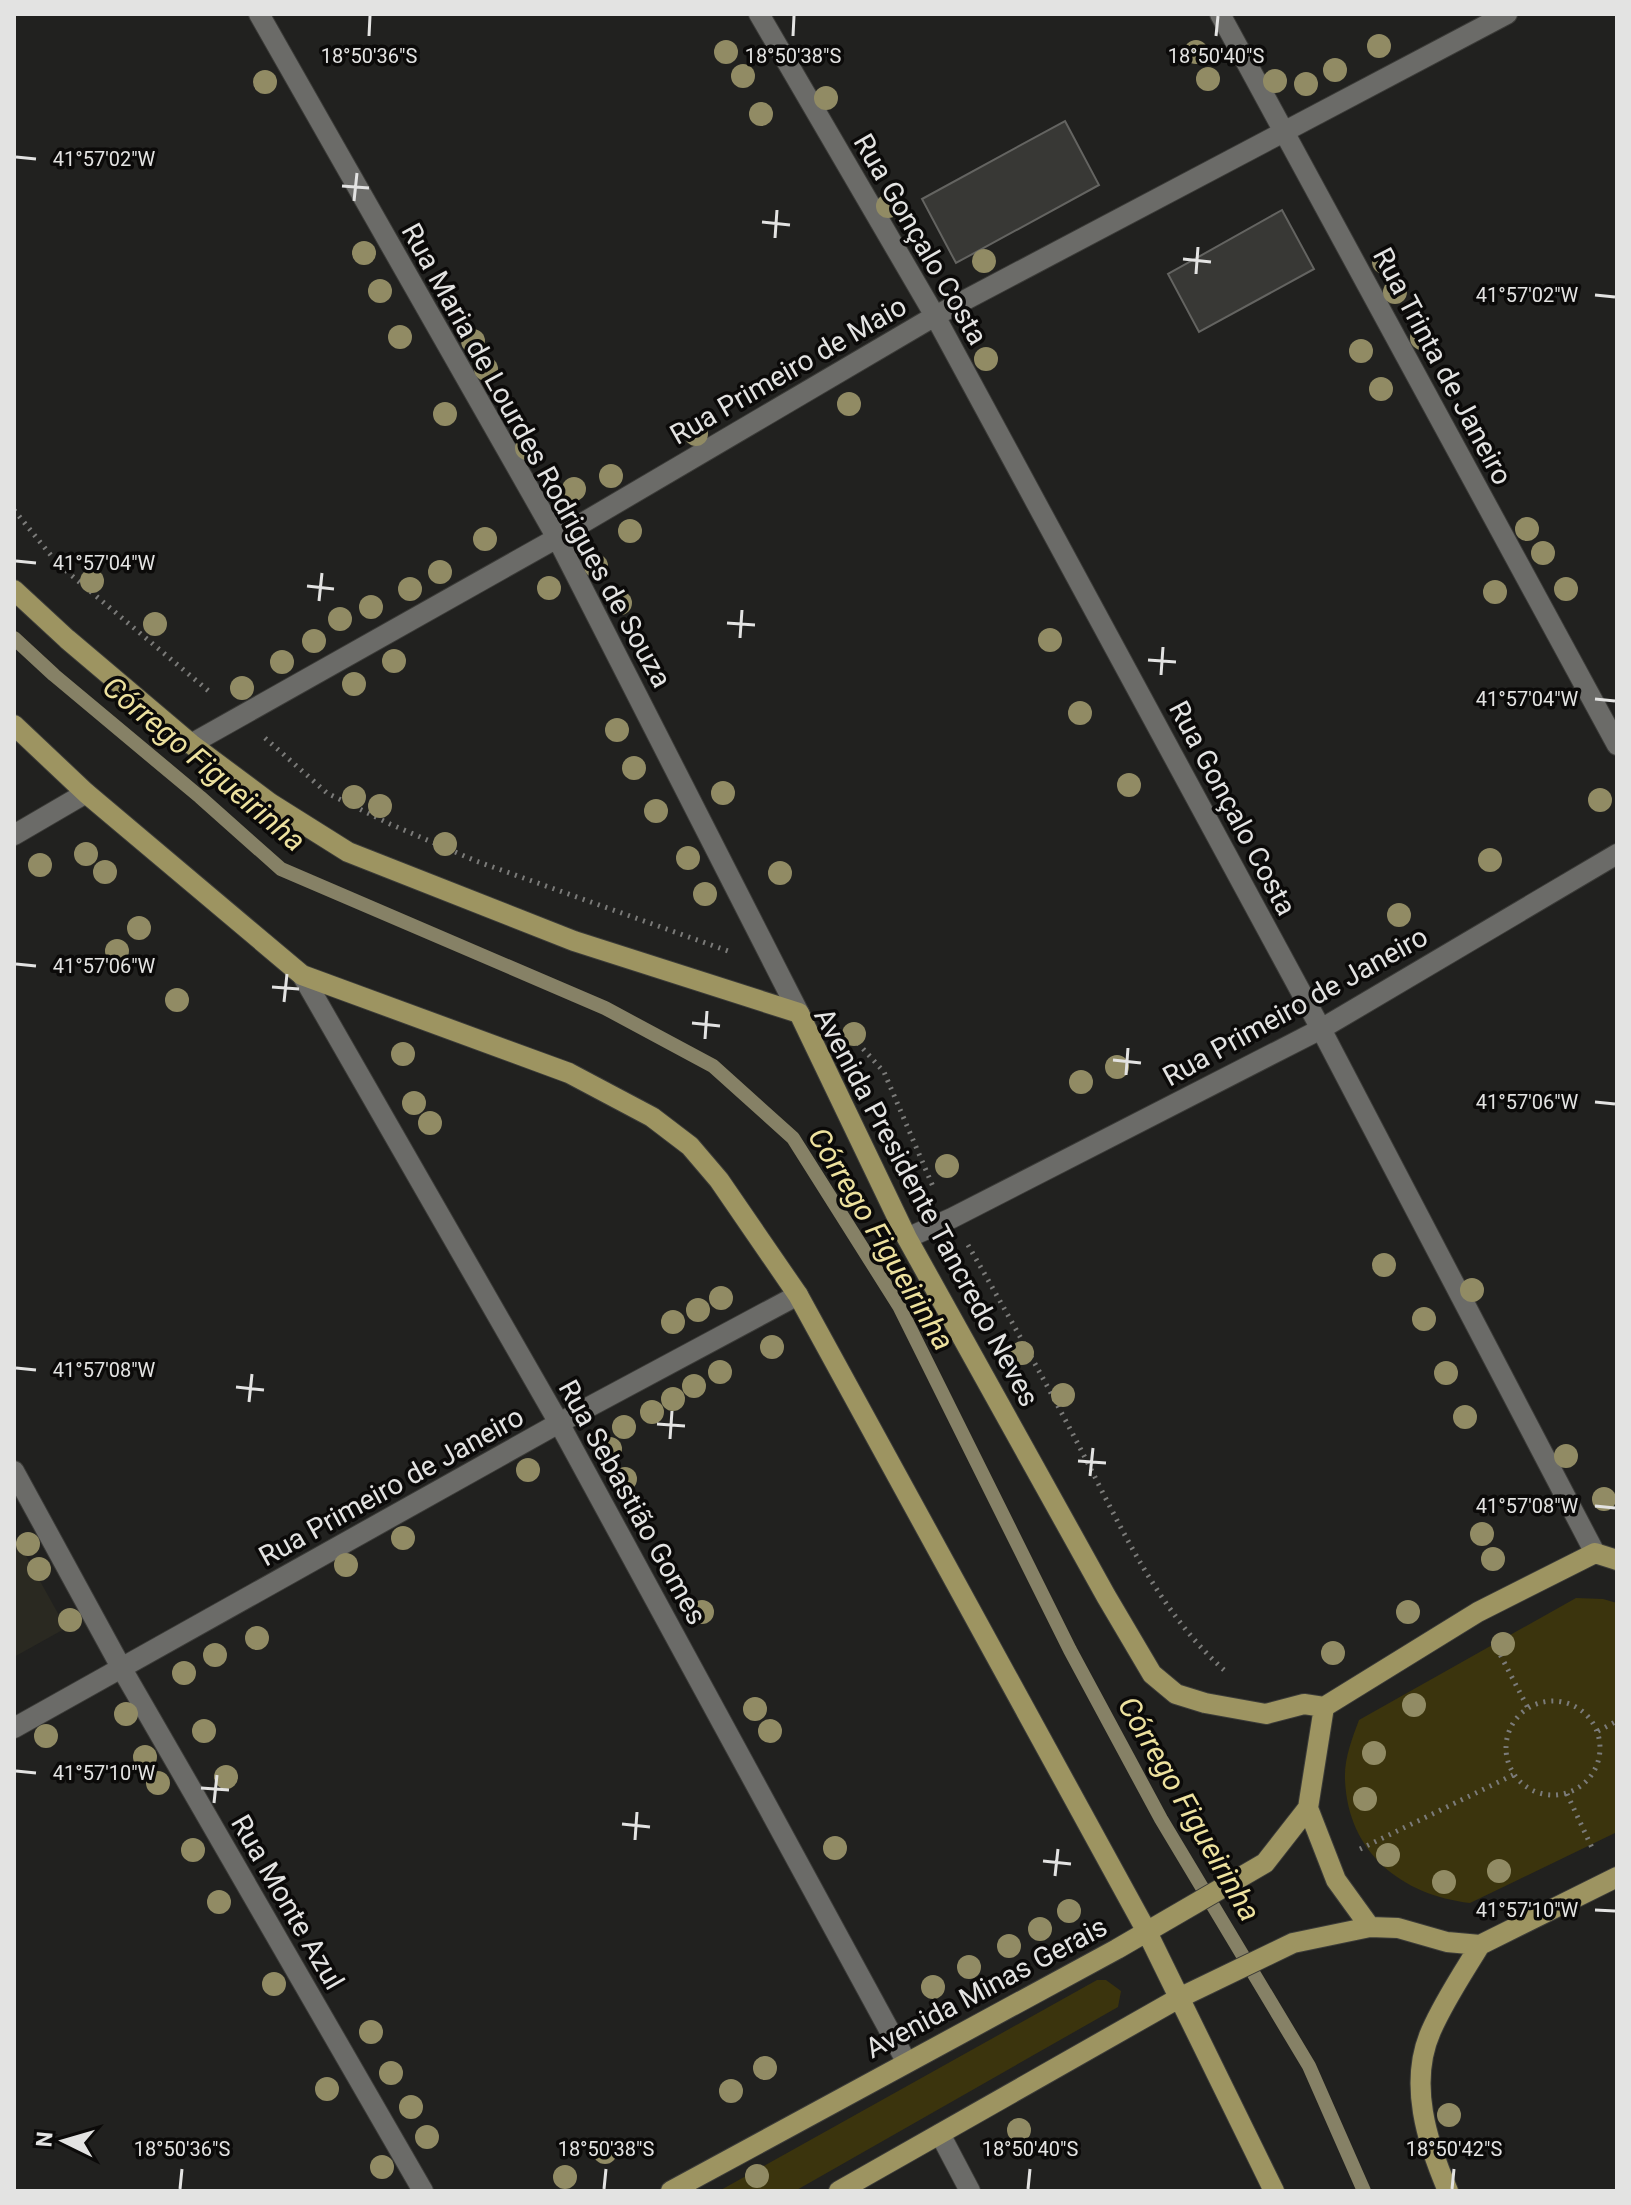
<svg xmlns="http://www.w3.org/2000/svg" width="1631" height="2205" viewBox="0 0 1631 2205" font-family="Roboto,sans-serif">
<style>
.built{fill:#2a2921}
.green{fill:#3b340d}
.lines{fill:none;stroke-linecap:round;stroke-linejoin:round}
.stream{stroke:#868166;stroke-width:14}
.building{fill:#383835;stroke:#646461;stroke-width:2}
.minor-casing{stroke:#3b3b38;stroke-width:22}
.major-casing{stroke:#3b3b38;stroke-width:22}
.path{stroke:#7b7b79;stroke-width:5;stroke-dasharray:2 6;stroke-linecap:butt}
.minor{stroke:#6b6b68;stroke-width:20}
.major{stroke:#9d9461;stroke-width:20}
.tree{fill:#918b64}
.ticks{fill:none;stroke:#e3e3e2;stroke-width:3}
.labels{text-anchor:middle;stroke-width:7;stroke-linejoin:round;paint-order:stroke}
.street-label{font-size:28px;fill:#e3e3e2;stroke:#0b0a09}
.water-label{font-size:30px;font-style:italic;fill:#ede19e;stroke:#0b0a09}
.ticks-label{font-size:20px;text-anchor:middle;fill:#e3e3e2;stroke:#0b0a09;stroke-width:7;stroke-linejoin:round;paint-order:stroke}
</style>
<rect width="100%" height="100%" fill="#21211f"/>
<path class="built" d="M14,1534L66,1628L14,1657Z"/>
<path class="green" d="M1576,1598L1603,1599L1617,1603V1832L1470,1903C1402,1895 1348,1853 1345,1780C1344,1759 1352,1739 1359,1720Z
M1097,1980H1106L1121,1991L1118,2007L795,2191H719Z"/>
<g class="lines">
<path class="stream" d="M14,638L54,675L200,797L281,869L605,1008L713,1066L793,1138L899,1306L1070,1650L1161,1819L1309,2066L1364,2191"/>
</g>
<path class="building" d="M1065,121L1099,185L956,263L922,199Z
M1282,210L1314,269L1199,332L1168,274Z"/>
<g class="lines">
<g class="minor-casing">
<path id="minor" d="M259,14L557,538L799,1013
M759,14L935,316L1321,1029L1595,1553
M1220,14L1617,745
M191,744L557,538L935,316L1507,14
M14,835L86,793
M302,975L559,1423L906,2061
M907,1238L952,1218L1321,1029L1617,854
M14,1471L122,1669L423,2191
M14,1728L559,1423L798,1295
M940,2134L970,2191"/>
</g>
<g class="major-casing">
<path id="major" d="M14,590L67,639L191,744L270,803L348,852L574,941L799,1013L907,1238L1106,1596L1152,1674L1176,1694L1205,1703L1266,1714L1304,1704L1324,1707
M14,725L86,793L302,975L569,1073L652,1117L690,1146L719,1180L798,1295L1147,1932L1274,2191
M1617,1560L1595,1553L1478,1612L1324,1707L1308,1808L1336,1880L1370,1927L1398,1928L1447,1942L1480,1945L1617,1877
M671,2191L1117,1949L1265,1863L1308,1808
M839,2191L1179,1998L1293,1943L1370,1927
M1448,2191C1427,2142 1408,2083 1431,2031C1444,2001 1463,1973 1480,1945"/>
</g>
<path class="path" d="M14,510L58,564L211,693
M265,738L327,793L390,824L476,861L728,951
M847,1031L884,1072L934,1189
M968,1245C1006,1311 1043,1377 1078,1444C1119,1523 1157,1610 1224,1670
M1493,1641L1528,1708
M1506 1748a47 47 0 1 1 94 0a47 47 0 1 1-94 0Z
M1598,1731L1617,1721
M1567,1794L1594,1852
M1360,1849L1513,1775"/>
<use href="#minor" class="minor"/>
<use href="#major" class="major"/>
</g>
<g class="tree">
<circle cx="1379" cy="46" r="12"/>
<circle cx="726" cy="52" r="12"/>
<circle cx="1196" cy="52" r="12"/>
<circle cx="1335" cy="70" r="12"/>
<circle cx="743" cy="76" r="12"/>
<circle cx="1208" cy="79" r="12"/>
<circle cx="1275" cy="81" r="12"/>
<circle cx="265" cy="82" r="12"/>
<circle cx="1306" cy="84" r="12"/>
<circle cx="826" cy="98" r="12"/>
<circle cx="761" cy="114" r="12"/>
<circle cx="888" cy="206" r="12"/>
<circle cx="364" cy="253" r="12"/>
<circle cx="984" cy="261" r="12"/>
<circle cx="1384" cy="262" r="12"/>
<circle cx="380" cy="291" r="12"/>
<circle cx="1395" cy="292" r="12"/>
<circle cx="400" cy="337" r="12"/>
<circle cx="1422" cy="338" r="12"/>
<circle cx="473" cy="341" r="12"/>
<circle cx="1361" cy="351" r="12"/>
<circle cx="986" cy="359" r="12"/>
<circle cx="486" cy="369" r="12"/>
<circle cx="1381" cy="389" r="12"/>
<circle cx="849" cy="404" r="12"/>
<circle cx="445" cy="414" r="12"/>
<circle cx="696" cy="434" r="12"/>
<circle cx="527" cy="448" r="12"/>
<circle cx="611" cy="476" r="12"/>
<circle cx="574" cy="489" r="12"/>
<circle cx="1527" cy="529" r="12"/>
<circle cx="630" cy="531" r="12"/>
<circle cx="485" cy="539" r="12"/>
<circle cx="1543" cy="553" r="12"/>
<circle cx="596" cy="566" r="12"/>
<circle cx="440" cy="572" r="12"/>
<circle cx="92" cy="581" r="12"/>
<circle cx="549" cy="588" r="12"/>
<circle cx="410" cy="589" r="12"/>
<circle cx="1566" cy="589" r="12"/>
<circle cx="1495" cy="592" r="12"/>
<circle cx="620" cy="603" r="12"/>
<circle cx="371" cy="607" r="12"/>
<circle cx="340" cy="619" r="12"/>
<circle cx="155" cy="624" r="12"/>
<circle cx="1050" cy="640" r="12"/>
<circle cx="314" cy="641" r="12"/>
<circle cx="394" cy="661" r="12"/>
<circle cx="282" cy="662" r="12"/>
<circle cx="354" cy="684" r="12"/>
<circle cx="242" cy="688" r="12"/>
<circle cx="1080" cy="713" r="12"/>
<circle cx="617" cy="730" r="12"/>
<circle cx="634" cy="768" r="12"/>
<circle cx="1129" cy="785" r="12"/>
<circle cx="723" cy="793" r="12"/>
<circle cx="354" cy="797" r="12"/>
<circle cx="1600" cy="800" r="12"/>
<circle cx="380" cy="806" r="12"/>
<circle cx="656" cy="811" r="12"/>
<circle cx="445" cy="844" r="12"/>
<circle cx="86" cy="854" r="12"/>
<circle cx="688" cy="858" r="12"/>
<circle cx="1490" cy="860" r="12"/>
<circle cx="40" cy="865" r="12"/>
<circle cx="105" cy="872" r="12"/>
<circle cx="780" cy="873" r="12"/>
<circle cx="705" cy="894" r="12"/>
<circle cx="1399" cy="915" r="12"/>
<circle cx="139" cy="928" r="12"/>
<circle cx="117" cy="951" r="12"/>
<circle cx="177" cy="1000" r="12"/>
<circle cx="854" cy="1034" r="12"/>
<circle cx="403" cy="1054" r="12"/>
<circle cx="1117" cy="1067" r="12"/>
<circle cx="1081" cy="1082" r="12"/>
<circle cx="414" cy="1103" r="12"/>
<circle cx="430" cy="1123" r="12"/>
<circle cx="947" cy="1166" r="12"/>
<circle cx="1384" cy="1265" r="12"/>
<circle cx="1472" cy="1290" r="12"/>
<circle cx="721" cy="1298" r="12"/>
<circle cx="698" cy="1310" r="12"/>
<circle cx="1424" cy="1319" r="12"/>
<circle cx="673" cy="1322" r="12"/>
<circle cx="772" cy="1347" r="12"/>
<circle cx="1022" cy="1353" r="12"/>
<circle cx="720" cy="1372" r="12"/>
<circle cx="1446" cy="1373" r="12"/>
<circle cx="694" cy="1386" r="12"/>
<circle cx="1063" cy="1395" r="12"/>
<circle cx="673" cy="1399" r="12"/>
<circle cx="652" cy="1412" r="12"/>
<circle cx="1465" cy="1417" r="12"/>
<circle cx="624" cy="1427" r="12"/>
<circle cx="610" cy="1449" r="12"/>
<circle cx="1566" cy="1456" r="12"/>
<circle cx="528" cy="1470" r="12"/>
<circle cx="625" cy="1479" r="12"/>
<circle cx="1604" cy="1499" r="12"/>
<circle cx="1482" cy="1534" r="12"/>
<circle cx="403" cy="1538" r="12"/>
<circle cx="28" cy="1544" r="12"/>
<circle cx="1493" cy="1559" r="12"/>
<circle cx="346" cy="1565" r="12"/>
<circle cx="39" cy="1569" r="12"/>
<circle cx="702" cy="1612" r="12"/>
<circle cx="1408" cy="1612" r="12"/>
<circle cx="70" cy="1620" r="12"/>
<circle cx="257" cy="1638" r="12"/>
<circle cx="1503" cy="1644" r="12"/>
<circle cx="1333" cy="1653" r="12"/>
<circle cx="215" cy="1655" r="12"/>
<circle cx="184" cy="1673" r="12"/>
<circle cx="1414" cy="1705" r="12"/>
<circle cx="755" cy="1709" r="12"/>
<circle cx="126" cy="1714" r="12"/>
<circle cx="204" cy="1731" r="12"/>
<circle cx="770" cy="1731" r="12"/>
<circle cx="46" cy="1736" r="12"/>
<circle cx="1374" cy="1753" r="12"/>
<circle cx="145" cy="1757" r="12"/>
<circle cx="226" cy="1777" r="12"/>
<circle cx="158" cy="1783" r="12"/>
<circle cx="1365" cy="1799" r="12"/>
<circle cx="835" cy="1848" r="12"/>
<circle cx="193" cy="1850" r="12"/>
<circle cx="1388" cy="1855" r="12"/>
<circle cx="1499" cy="1871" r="12"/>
<circle cx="1444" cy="1882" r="12"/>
<circle cx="219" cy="1902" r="12"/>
<circle cx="1069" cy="1911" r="12"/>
<circle cx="1040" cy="1929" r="12"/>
<circle cx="1009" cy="1946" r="12"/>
<circle cx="969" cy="1967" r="12"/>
<circle cx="274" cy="1984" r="12"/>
<circle cx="933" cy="1987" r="12"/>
<circle cx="371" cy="2032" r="12"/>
<circle cx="765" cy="2068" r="12"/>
<circle cx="391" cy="2073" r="12"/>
<circle cx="327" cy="2089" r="12"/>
<circle cx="731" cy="2091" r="12"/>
<circle cx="411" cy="2107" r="12"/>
<circle cx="1449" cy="2115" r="12"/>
<circle cx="1019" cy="2130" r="12"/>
<circle cx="427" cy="2137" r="12"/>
<circle cx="605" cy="2152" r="12"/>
<circle cx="382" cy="2167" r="12"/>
<circle cx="757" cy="2176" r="12"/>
<circle cx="565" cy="2177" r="12"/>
</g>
<path class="ticks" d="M369,36L370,16M793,36L794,16M1216,36L1218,16M16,157L36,159M342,186L369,188M354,201L357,173M762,222L790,225M775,238L777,210M1183,259L1211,262M1196,274L1198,247M1595,295L1615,297M16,561L36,563M307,586L334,589M319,601L322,573M727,623L755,625M740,638L742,610M1148,660L1176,662M1161,675L1163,647M1595,699L1615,701M16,964L36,966M272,987L299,989M284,1002L287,974M692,1023L720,1026M705,1039L707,1011M1113,1060L1141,1063M1126,1075L1128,1048M1595,1102L1615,1104M16,1368L36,1370M236,1387L264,1390M249,1402L252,1374M657,1424L685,1426M670,1439L672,1411M1078,1461L1106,1463M1090,1476L1093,1448M1595,1506L1615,1508M16,1771L36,1773M201,1788L229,1790M214,1803L217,1775M622,1824L650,1827M635,1840L637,1812M1043,1861L1071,1864M1055,1876L1058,1849M1595,1910L1615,1911M180,2189L182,2169M604,2189L606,2169M1028,2189L1030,2169M1452,2189L1454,2169"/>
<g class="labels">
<g class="street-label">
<text transform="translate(921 239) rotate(60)" y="10">Rua Gonçalo Costa</text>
<text transform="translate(1443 366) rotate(62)" y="10">Rua Trinta de Janeiro</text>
<text transform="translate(788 370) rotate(-30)" y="10">Rua Primeiro de Maio</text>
<text transform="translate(537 455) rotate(61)" y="10">Rua Maria de Lourdes Rodrigues de Souza</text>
<text transform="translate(1233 808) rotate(62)" y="10">Rua Gonçalo Costa</text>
<text transform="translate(1295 1006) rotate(-29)" y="10">Rua Primeiro de Janeiro</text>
<text transform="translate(927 1207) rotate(62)" y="10">Avenida Presidente Tancredo Neves</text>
<text transform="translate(391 1486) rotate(-29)" y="10">Rua Primeiro de Janeiro</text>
<text transform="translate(633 1502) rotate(61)" y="10">Rua Sebastião Gomes</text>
<text transform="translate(288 1902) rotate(60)" y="10">Rua Monte Azul</text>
<text transform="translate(986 1987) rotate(-28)" y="10">Avenida Minas Gerais</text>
</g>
<g class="water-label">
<text transform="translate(204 764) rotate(40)" y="10">Córrego Figueirinha</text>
<text transform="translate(881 1239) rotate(59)" y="10">Córrego Figueirinha</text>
<text transform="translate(1189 1809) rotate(60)" y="10">Córrego Figueirinha</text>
</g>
</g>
<g class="ticks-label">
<text x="369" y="63">18°50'36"S</text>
<text x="793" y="63">18°50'38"S</text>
<text x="1216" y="63">18°50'40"S</text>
<text x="104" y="166">41°57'02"W</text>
<text x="1527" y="302">41°57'02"W</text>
<text x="104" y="570">41°57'04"W</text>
<text x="1527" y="706">41°57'04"W</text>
<text x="104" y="973">41°57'06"W</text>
<text x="1527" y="1109">41°57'06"W</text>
<text x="104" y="1377">41°57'08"W</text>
<text x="1527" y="1513">41°57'08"W</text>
<text x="104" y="1780">41°57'10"W</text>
<text x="1527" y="1917">41°57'10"W</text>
<text x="182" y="2156">18°50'36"S</text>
<text x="606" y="2156">18°50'38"S</text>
<text x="1030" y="2156">18°50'40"S</text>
<text x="1454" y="2156">18°50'42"S</text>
</g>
<rect width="1631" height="2205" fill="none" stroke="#e3e3e2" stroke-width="32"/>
<g transform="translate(64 2141) rotate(275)" stroke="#0b0a09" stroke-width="6" paint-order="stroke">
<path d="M0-6L14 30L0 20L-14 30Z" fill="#e3e3e2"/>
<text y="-12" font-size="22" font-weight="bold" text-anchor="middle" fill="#e3e3e2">N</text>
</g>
</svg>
